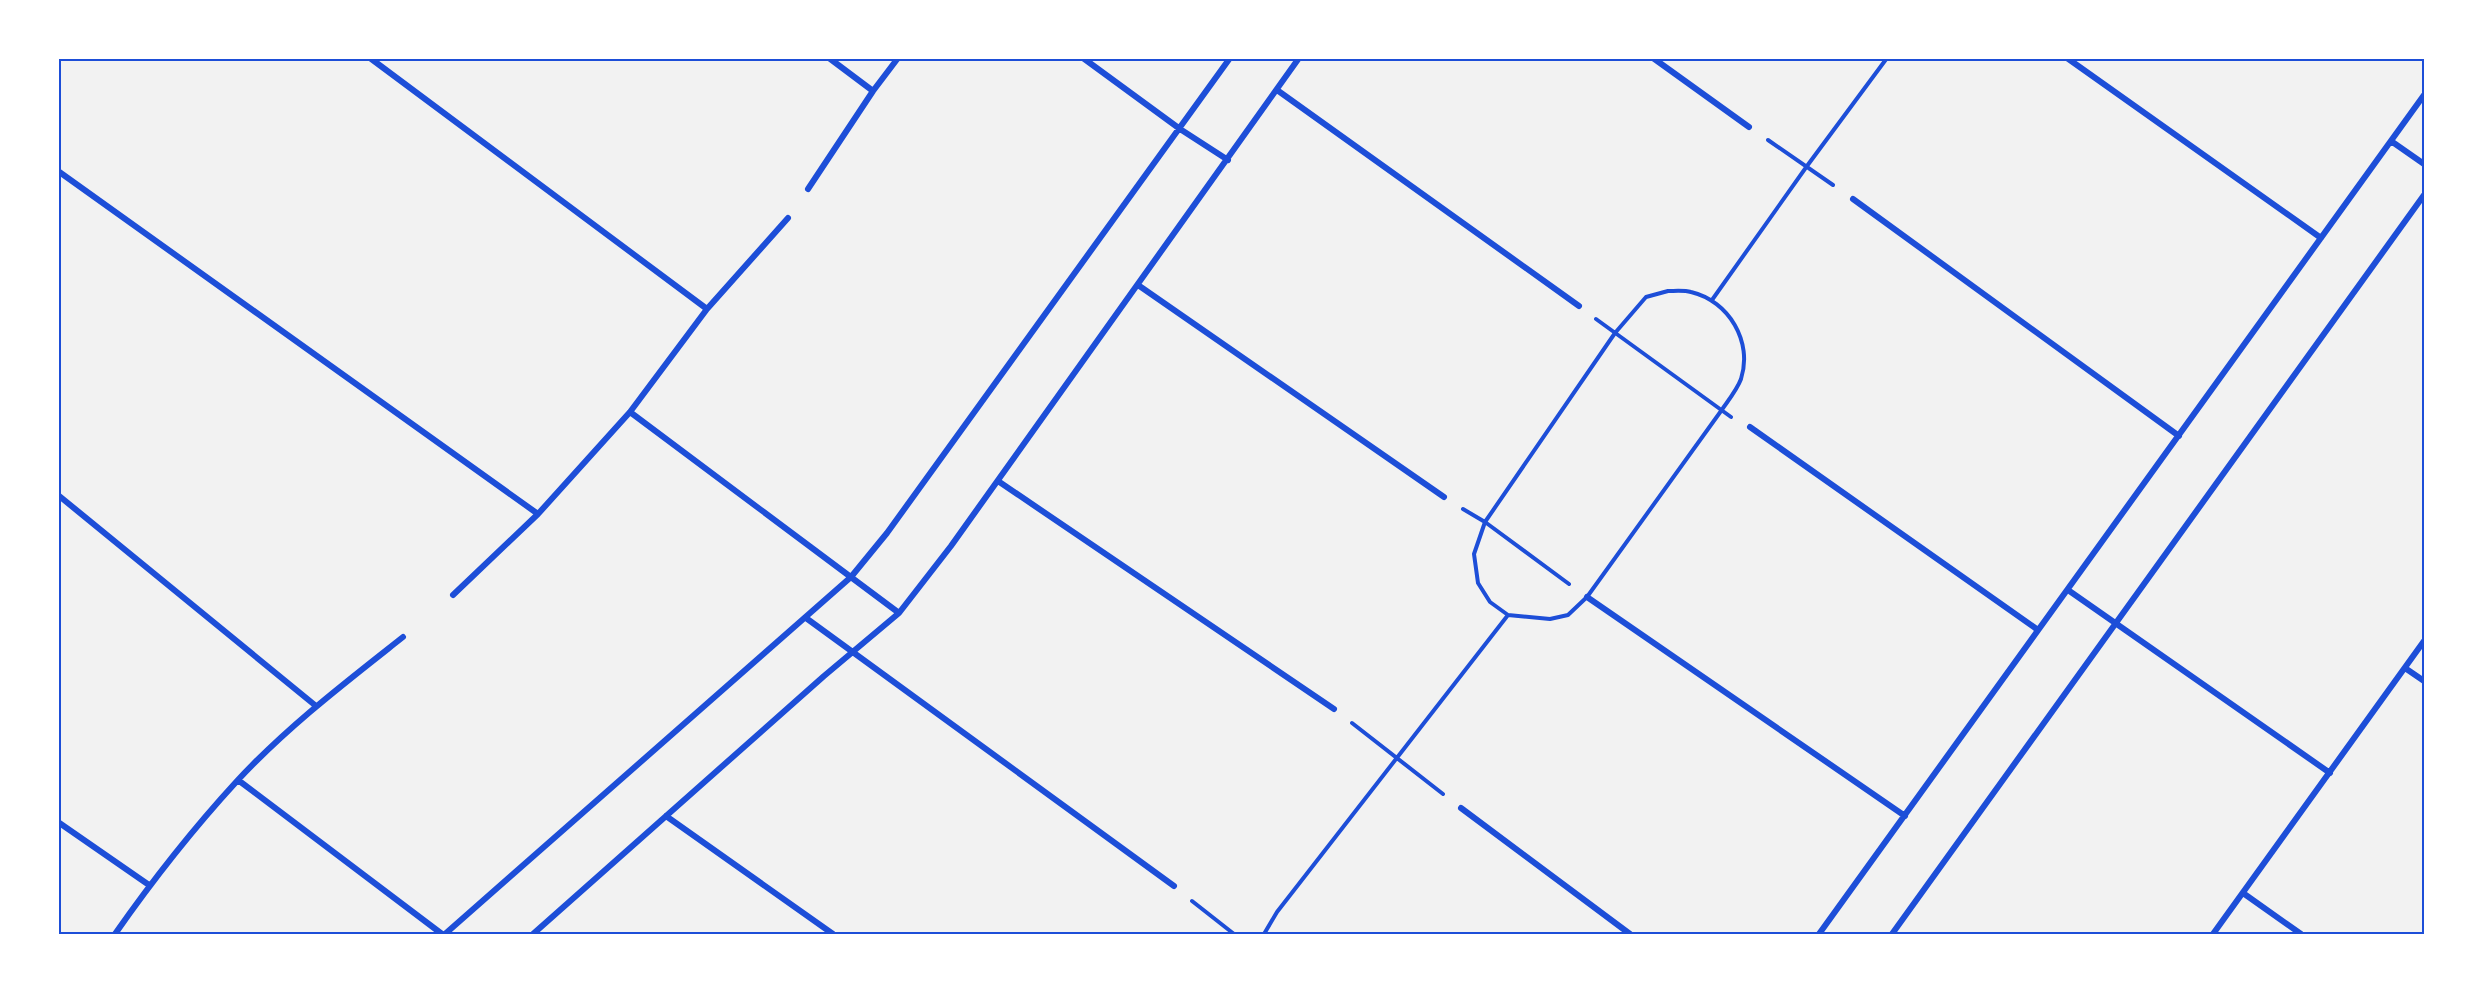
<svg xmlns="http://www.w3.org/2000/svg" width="2483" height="993" viewBox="0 0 2483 993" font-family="'DM Sans',sans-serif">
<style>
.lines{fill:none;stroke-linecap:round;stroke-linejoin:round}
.path{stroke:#1d4ed8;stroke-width:4}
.minor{stroke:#1d4ed8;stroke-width:6}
.neatline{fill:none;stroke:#1d4ed8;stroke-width:2}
</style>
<rect width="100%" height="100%" fill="#f2f2f2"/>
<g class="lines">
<path class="path" d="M1768,140L1833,185
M1668,291C1675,291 1684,290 1691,292C1729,301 1753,342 1741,379C1737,390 1727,402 1721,411L1587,597L1568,615L1550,619L1508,615L1490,602L1478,583L1474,554L1485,522L1615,333L1646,297Z
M1712,300L1807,166L1887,58
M1596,319L1731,417
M1463,509L1485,522L1569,584
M1352,723L1443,794
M1192,901L1234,934
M1264,934L1277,912L1508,615"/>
<path class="minor" d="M370,58L707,309
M829,58L873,91
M1083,58L1180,129L1228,160
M1653,58L1749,127
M2067,58L2321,238
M1277,90L1579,306
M2391,141L2424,164
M58,171L538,514
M808,189L873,91L898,58
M1853,199L2179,436
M1138,285L1444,497
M630,412L899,613
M1750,427L2038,630
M998,481L1334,709
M58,495L316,706
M2068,590L2330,773
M453,595L538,514L630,412L707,309L788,218
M1587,597L1905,816
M806,618L1174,886
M2405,668L2424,681
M238,780L442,934
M1461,808L1630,934
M666,816L833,934
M58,822L149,885
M2243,893L2301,934
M115,934C152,881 193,829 237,781C287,727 346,682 403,637
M445,934L851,577L887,533L1230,58
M533,934L824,676L899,613L951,546L1299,58
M1819,934L2424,95
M1892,934L2424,195
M2213,934L2424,641"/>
</g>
<rect width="2483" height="993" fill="none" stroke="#ffffff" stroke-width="120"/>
<rect x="60" y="60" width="2363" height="873" class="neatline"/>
</svg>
